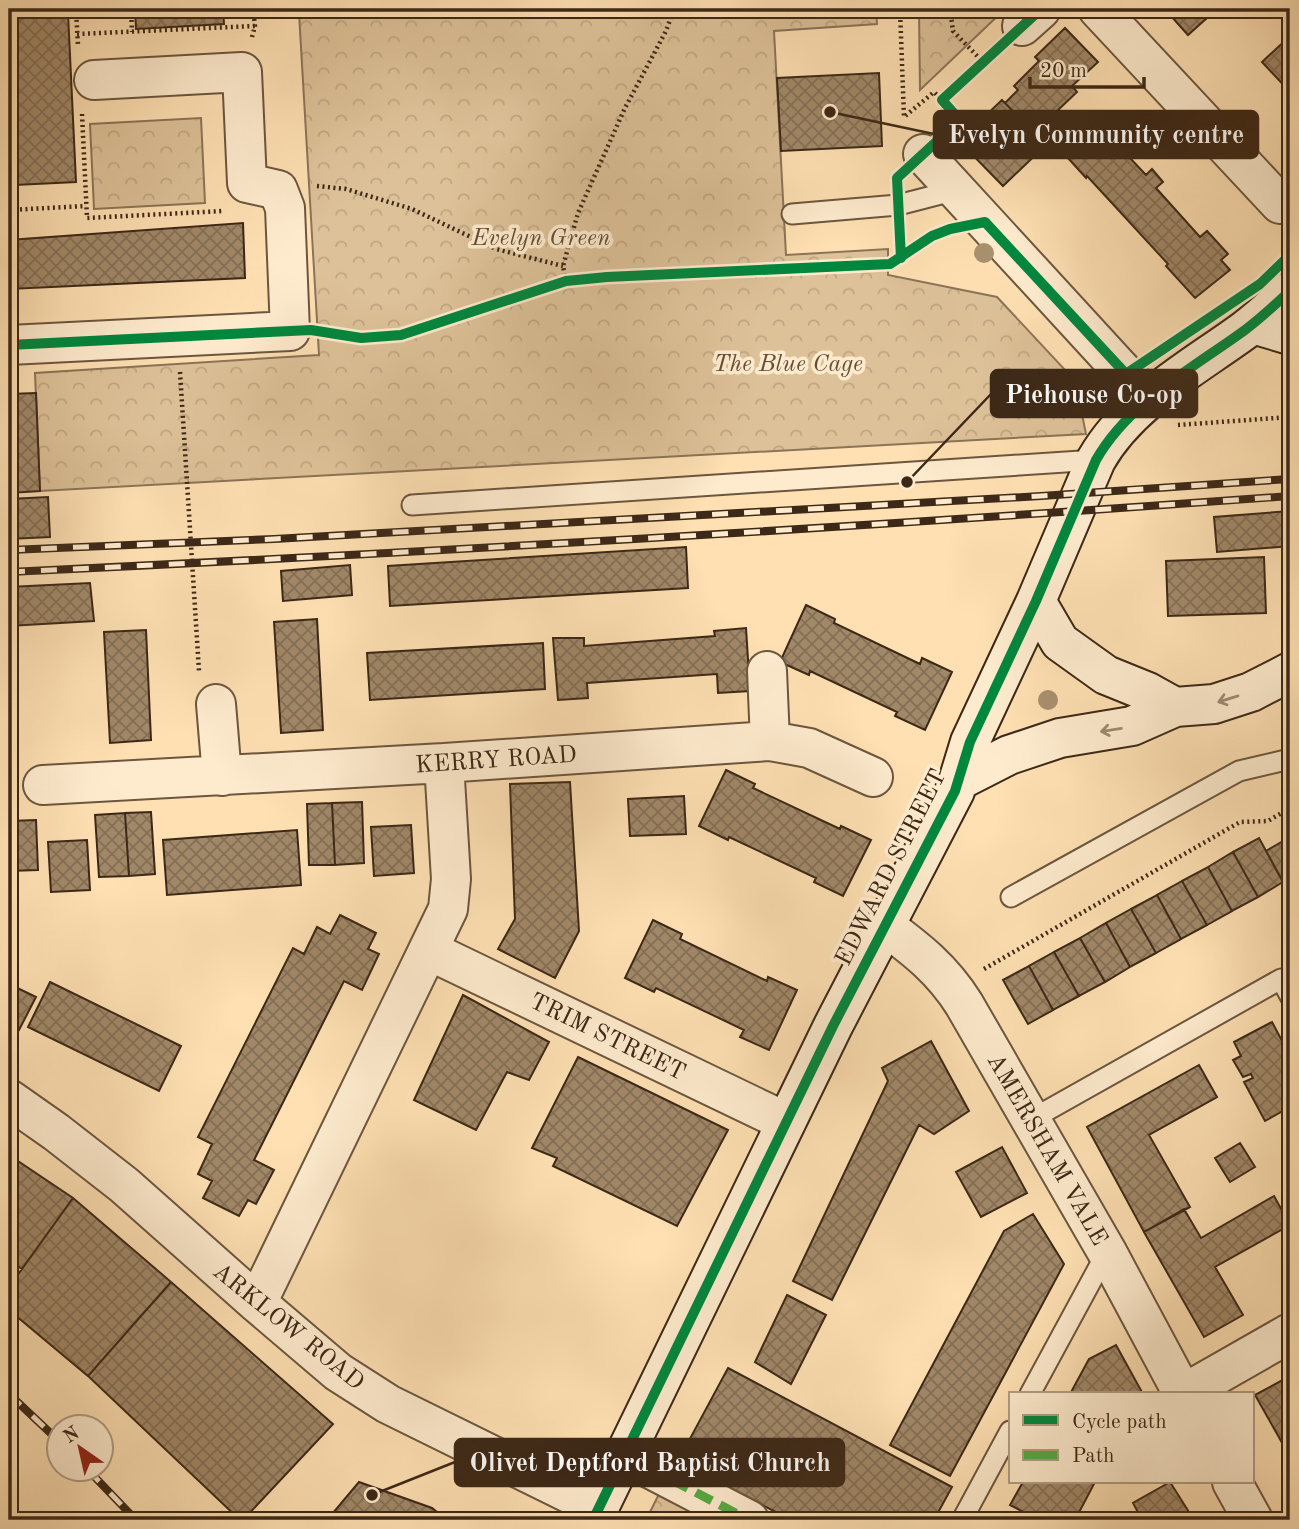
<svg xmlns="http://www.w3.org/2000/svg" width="1299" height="1529" viewBox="0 0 1299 1529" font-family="'Old Standard TT',serif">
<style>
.park{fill:url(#park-crowns);stroke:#8c7458;stroke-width:2}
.building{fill:url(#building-cross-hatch);stroke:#3c2817;stroke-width:2}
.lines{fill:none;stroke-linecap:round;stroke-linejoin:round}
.lane-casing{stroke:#6c563e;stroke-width:23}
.street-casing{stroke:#6c563e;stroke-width:42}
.secondary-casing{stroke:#3c2817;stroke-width:42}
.path{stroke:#3c2817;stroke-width:4.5;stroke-dasharray:2 3.5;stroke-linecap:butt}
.lane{stroke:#feebce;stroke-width:19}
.street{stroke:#feebce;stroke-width:38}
.secondary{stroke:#feebce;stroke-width:38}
.rail-casing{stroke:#3c2817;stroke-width:8}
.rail{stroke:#feebce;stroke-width:5;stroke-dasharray:16;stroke-linecap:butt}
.quiet{stroke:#55aa42;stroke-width:9;stroke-dasharray:18 9;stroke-linecap:butt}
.cycleway-casing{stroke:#feebce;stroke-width:15}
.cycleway{stroke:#00873e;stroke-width:10}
.tree{fill:#a9906f}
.oneway{stroke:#9d8a72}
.labels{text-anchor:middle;stroke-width:7;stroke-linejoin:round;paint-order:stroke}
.park-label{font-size:24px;font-style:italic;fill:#644e37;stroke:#feebce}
.street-label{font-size:24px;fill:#3c2817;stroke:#feebce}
.leader{fill:none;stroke:#3c2817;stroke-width:2.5}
.callout-dot{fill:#3c2817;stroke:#feebce;stroke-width:2.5}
.callout{fill:#3c2817;stroke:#3c2817;stroke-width:2.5}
.callout-label{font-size:26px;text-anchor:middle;font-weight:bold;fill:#fff}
</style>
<defs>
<pattern id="park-crowns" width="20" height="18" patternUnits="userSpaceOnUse" patternTransform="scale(1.75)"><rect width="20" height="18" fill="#ddc198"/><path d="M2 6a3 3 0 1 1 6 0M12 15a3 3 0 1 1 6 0" fill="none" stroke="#bfa682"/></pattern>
<pattern id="building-cross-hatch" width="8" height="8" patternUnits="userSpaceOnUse" patternTransform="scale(1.75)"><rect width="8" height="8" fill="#a18868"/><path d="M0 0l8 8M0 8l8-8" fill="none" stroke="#846f55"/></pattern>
</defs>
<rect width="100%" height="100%" fill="#fee0b3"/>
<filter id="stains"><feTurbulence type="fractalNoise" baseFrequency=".00286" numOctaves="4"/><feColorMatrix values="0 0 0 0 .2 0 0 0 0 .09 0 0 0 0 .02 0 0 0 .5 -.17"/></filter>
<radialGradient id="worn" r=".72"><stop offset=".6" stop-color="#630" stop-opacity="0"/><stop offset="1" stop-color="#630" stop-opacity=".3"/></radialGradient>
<path class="park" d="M382,9H876L877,24L774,31L786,255L888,249V275L997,297L1067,372L1077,389L1086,434L40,491L35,373L319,355L299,13Z
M919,9H1005L920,90Z
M201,118L205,203L94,209L90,124Z
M666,1480L767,1520H646Z"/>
<path class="building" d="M135,9H223L224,24L136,29Z
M1174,9H1217L1188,35L1171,16L1176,11Z
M68,13L76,182L15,185L9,16Z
M1065,28L1098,62L1072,86L1077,92L1034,133L1005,103L1018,90L1014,86L1039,61L1035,57Z
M1290,36V92L1262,62Z
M879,73L882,146L781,151L777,78Z
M1002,100L1046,145L1003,186L959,141Z
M1103,116L1136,151L1129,157L1146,175L1152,169L1163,182L1156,188L1200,237L1207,231L1228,254L1221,260L1230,270L1195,298L1166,266L1168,264L1087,176L1086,178L1058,147L1074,132L1080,138Z
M243,223L245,278L9,289V240Z
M36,393L40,491L9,493V394Z
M48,497L50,537L9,539V499Z
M1290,511V546L1217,552L1214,517Z
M686,547L688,588L390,606L388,566Z
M1264,557L1266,613L1168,616L1166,561Z
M350,565L352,595L283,601L281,571Z
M90,583L94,621L9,626V587Z
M806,605L835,619L834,623L920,664L922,658L952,672L925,730L895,716L897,712L810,671L809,675L780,662Z
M317,619L323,730L281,733L274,622Z
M746,628L750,691L718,693L717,674L587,683L588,698L558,700L553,638H584V646L715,636L714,631Z
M146,630L151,740L110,743L104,632Z
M543,643L545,689L370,700L367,653Z
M726,770L755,784L753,788L840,829L841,826L871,840L843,896L814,882L816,878L729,837L728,840L699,826Z
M570,782L579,931L555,978L498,949L515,919L510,784Z
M684,796L686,834L630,836L628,799Z
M362,802L364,863L335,865L332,803Z
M332,803L335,865H309L307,804Z
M151,812L155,874L129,876L125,813Z
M125,813L129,876L99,877L95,815Z
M36,820L38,870L9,871V821Z
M411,825L414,873L374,876L371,827Z
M297,830L301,885L167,895L163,840Z
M1290,837V895L1266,851Z
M1259,838L1283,882L1258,897L1233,852Z
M87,840L90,890L51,892L48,842Z
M1233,852L1258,897L1232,911L1208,867Z
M1208,867L1232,911L1207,925L1182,881Z
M1182,881L1207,925L1181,939L1157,895Z
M1157,895L1181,939L1156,953L1131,909Z
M1131,909L1156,953L1130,967L1106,923Z
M340,915L376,933L368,949L379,954L362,990L344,981L254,1160L274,1170L256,1204L248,1200L239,1216L203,1198L212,1181L198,1174L212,1144L198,1137L293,948L304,954L317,927L330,934Z
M653,920L682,934L680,939L767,981L768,977L797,990L769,1050L740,1037L744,1030L656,988L654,992L625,978Z
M1106,923L1130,967L1105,982L1080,938Z
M1080,938L1105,982L1079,996L1054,952Z
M1054,952L1079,996L1053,1010L1029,966Z
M1029,966L1053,1010L1028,1024L1003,980Z
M50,982L181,1046L159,1091L28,1027Z
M9,984L36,997L19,1030L9,1025Z
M463,995L549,1042L529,1080L507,1072L476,1130L414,1100Z
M1272,1022L1290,1056V1107L1265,1121L1244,1082L1253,1078L1251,1074L1243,1077L1233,1060L1241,1056L1234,1042Z
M931,1041L969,1111L934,1134L919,1125L832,1300L793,1281L888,1081L882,1068Z
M578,1057L728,1130L677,1226L553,1166L557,1158L532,1148Z
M1199,1065L1217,1097L1149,1135L1190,1207L1144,1232L1087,1127Z
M1240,1143L1255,1167L1230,1182L1215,1158Z
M1002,1147L1027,1193L981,1217L956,1172Z
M9,1155L73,1198L22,1269L9,1261Z
M1274,1196L1290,1225L1215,1267L1243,1315L1204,1337L1144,1232L1184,1209L1201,1238Z
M73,1198L171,1282L88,1376L9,1310V1287Z
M1033,1214L1064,1264L950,1476L890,1445L1004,1231Z
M171,1282L333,1424L243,1520H240L88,1376Z
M787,1295L826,1315L791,1384L755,1362Z
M1116,1345L1143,1394H1070L1089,1359Z
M728,1368L952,1487L934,1520H791L678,1461Z
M1290,1376V1445L1285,1448L1255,1395Z
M359,1482L432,1508L447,1520H327Z
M1023,1482H1095L1075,1520H1039L1010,1505Z
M1170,1482L1194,1520H1142L1133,1503Z"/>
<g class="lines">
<g class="lane-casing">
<path id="lane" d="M792,214L898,205L956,190
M412,505L1096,460
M1011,897L1239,771L1290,759
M1032,1119L1281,979L1290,996
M1030,1394L1107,1252
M962,1520L1010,1431"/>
</g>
<g class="street-casing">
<path id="street" d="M1098,9L1280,204
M1022,26L1041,9
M923,154L1148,399
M9,345L290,331L285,208L278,190L247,183L242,72L94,80
M767,671L770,741
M216,704L222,776
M43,785L444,763L770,741L809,748L873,777
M885,926C917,950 942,969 964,1004L1107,1252L1183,1394
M430,951L786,1122
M9,1099L56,1132L124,1185L257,1303L338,1372L388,1404L599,1508
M257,1303L448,909L451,879L444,763
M1183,1394L1290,1333
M624,1455L749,1520
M1232,1482L1253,1520"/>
</g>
<g class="secondary-casing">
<path id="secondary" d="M1253,324L1290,335
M1036,601L1060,642L1106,675L1148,692L1175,707L1214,704L1251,692L1290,672
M960,780L1009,755L1060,738L1132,726L1175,707
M593,1520L833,1026L955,791L970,742L1036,601L1096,460C1129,402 1193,368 1245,330C1261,318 1276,304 1290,291"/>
</g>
<path class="path" d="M76,9L78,46
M131,9L132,32
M900,9L904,117L934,92L942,100
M950,9L953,31L983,62
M77,34L255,26
M252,37L255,26L253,9
M82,114L87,218L223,211
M317,186L346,189L412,209L496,249L563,266
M9,210L86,206
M566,281L563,266L578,213L625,108L666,31L674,9
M180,372L199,671
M1178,425L1290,417
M984,969L1240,822L1268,821L1290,808"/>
<use href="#lane" class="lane"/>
<use href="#street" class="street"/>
<use href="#secondary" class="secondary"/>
<g class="rail-casing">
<path id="rail" d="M9,550L274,539L1041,496L1290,479
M9,572C436,552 864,527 1290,496
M9,1394L60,1442
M88,1470L136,1520"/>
</g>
<use href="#rail" class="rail"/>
<path class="quiet" d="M624,1455L749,1520"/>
<g class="cycleway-casing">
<path id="cycleway" d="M901,258L897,178L960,120L942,100L1041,9
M9,345L311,330L361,338L401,335L566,281L607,277L890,264L932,236L950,229L985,222L1126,374L1260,284L1290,255
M593,1520L833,1026L955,791L970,742L1036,601L1096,460C1129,402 1193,368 1245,330C1261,318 1276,304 1290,291"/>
</g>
<use href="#cycleway" class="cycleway"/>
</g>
<g class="tree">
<circle cx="984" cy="253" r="10"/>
<circle cx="1048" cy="700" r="10"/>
</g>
<defs><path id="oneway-shaft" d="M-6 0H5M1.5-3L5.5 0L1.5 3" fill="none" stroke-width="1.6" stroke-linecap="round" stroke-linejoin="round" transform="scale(1.75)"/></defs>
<g class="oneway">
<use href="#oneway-shaft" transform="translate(1228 699) rotate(163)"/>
<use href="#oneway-shaft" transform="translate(1111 730) rotate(171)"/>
</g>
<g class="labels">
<g class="park-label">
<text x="541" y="245">Evelyn Green</text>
<text x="788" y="371">The Blue Cage</text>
</g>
<g class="street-label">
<text transform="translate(496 759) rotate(-4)" y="8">KERRY ROAD</text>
<text transform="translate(890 867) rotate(-63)" y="8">EDWARD STREET</text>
<text transform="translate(608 1036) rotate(26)" y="8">TRIM STREET</text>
<text transform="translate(1048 1149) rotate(60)" y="8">AMERSHAM VALE</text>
<text transform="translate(289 1326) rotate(39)" y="8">ARKLOW ROAD</text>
</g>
</g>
<path class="leader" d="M830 112L934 134M907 482L991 394M372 1495L455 1462"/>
<g class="callout-dot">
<circle cx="830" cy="112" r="7"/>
<circle cx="907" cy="482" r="7"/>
<circle cx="372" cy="1495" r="7"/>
</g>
<g class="callout">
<rect x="934" y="111" width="324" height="47" rx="7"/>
<rect x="991" y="370" width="206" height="47" rx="7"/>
<rect x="455" y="1439" width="389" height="47" rx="7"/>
</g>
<g class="callout-label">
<text x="1096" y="143">Evelyn Community centre</text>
<text x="1094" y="403">Piehouse Co-op</text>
<text x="650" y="1471">Olivet Deptford Baptist Church</text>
</g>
<rect width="1299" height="1529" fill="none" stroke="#fee0b3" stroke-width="35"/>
<rect x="10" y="10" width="1278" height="1508" fill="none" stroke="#3c2817" stroke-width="3.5"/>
<rect x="18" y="18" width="1264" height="1494" fill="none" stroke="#3c2817" stroke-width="2"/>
<rect x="1009" y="1392" width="245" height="91" fill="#feebce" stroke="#b09d85" stroke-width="2"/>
<rect x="1023" y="1415" width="35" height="10" fill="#00873e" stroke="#b09d85" stroke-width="2"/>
<text x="1072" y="1428" font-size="21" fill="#3c2817">Cycle path</text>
<rect x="1023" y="1450" width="35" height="10" fill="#55aa42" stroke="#b09d85" stroke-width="2"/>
<text x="1072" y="1462" font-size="21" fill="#3c2817">Path</text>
<g transform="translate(80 1448) rotate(326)"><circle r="33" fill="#feebce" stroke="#b09d85" stroke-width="2"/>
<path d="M0-5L12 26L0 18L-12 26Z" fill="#8f2418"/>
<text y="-10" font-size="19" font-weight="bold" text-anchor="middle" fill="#3c2817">N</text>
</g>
<path d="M1030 77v10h114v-10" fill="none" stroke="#3c2817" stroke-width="3.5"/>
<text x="1040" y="77" font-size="21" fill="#3c2817" stroke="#feebce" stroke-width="5" paint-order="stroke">20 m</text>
<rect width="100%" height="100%" filter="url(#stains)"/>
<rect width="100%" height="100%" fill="url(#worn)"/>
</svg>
